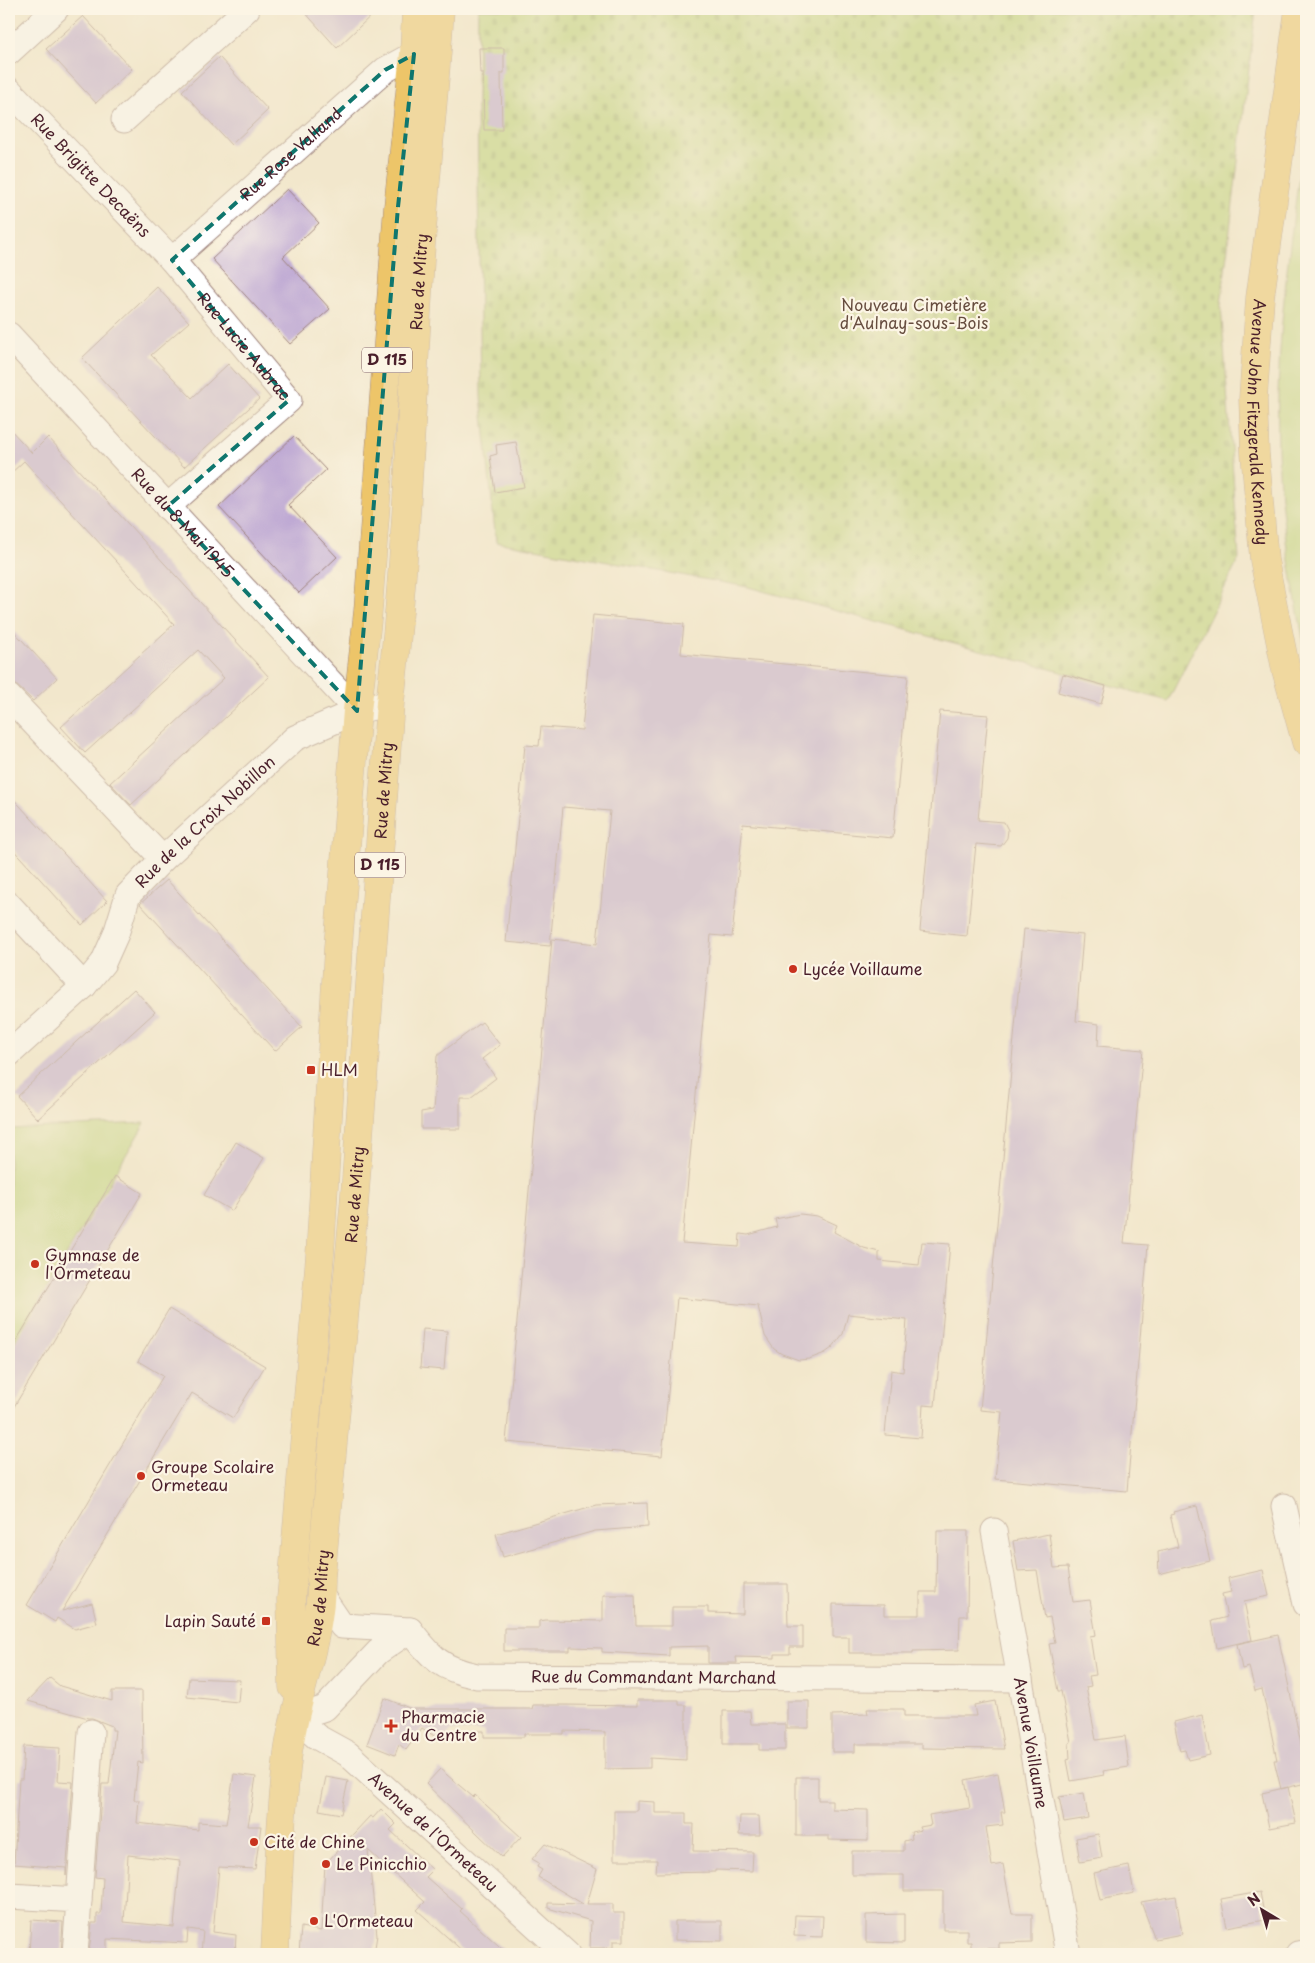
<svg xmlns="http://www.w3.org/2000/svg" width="1315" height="1963" viewBox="0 0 1315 1963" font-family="'Playpen Sans',sans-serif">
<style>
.green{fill:#bad277;stroke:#827851}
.cemetery{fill:url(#cemetery-stones);stroke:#827851}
.building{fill:#bca6d3;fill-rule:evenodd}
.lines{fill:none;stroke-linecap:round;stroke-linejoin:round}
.minor-casing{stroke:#9e837c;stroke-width:27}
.major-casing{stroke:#9e837c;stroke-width:29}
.minor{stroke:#fff;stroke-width:25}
.major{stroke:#edc569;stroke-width:28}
.marked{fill:none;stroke:#0f766e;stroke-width:4;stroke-dasharray:10 6;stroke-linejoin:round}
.poi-dot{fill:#c8321e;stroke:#fcf5e5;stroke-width:2}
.labels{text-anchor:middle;stroke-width:4.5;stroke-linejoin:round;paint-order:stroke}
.shield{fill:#fcf5e5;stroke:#7f5f63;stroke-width:1}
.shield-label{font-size:15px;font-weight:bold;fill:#4a1f2b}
.street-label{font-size:16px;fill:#4a1f2b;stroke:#fcf5e5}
.park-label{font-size:16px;fill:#664c3e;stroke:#fcf5e5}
.poi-label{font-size:16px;fill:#4a1f2b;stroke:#fcf5e5;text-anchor:start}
</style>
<defs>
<pattern id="cemetery-stones" width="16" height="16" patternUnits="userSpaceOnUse" patternTransform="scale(1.25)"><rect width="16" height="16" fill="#bad277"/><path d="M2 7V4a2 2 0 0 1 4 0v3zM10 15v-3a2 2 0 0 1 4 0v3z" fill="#a1b467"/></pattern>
</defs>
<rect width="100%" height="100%" fill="#fcf5e5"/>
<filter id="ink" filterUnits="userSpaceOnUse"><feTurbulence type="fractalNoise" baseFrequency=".02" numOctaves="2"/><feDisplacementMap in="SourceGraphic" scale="10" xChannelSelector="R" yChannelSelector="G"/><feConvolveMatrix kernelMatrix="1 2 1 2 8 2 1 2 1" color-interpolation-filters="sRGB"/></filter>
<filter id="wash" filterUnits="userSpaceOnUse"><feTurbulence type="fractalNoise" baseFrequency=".0096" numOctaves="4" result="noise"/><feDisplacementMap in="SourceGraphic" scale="20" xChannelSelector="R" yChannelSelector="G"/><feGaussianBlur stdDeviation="1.12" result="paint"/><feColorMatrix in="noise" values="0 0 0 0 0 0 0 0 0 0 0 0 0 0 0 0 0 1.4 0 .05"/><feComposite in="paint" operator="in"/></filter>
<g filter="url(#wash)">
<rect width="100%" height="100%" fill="#f2e7cc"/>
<path class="green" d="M1306,126V652C1292,585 1280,518 1278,450C1275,341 1291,233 1306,126Z
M145,1123L9,1351V1129Z"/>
<path class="cemetery" d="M478,9H1256L1221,305L1239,559L1168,701L748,587L496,542L481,396L477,102Z"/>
<g id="blocks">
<path class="building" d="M302,9H378L337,48Z
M83,16L132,69L96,103L46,49Z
M479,48H504V73H501L502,130H484L483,73H480Z
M219,57L268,110L231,145L182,91Z
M287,189L319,223L283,257L330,309L290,344L212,259Z
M157,287L189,322L151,355L192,398L228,364L259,399L184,467L82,358Z
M9,428L32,453L48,437L269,677L131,805L110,783L224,678L198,650L85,753L61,727L174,624L24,461L9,475Z
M294,436L326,470L288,505L337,557L299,593L219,507Z
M516,442L524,487L495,492L490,456L497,454L496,445Z
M593,615L684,624L681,654L908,676L893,838L743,824L732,937L711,935L682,1243L739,1247L740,1234L748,1235L777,1227L775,1219L800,1214L817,1216L837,1225L834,1232L864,1248L879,1252V1261L919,1265L922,1242L950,1244L935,1406L923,1405L921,1438L885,1435L891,1370L903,1372L907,1320L848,1314L843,1334L832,1348L825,1353L809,1359L799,1360L782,1354L774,1349L765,1336L758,1306L677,1298L662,1456L506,1442L552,939L597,944L610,811L563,807L550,946L506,942L525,745L539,746L541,727L582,730Z
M9,626L57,678L33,701L9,678Z
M1063,674L1106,686L1101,704L1058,692Z
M940,711L988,715L978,820L1004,822L1008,830L1007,838L1001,846L976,844L967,936L920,931Z
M9,794L107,901L82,925L9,845Z
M167,880L302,1027L275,1051L140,904Z
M1024,929L1083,935L1076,1021L1099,1024L1098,1046L1143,1050L1124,1243L1148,1245L1127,1491L995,1479L1002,1412L980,1410Z
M134,989L155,1012L38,1119L17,1096Z
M482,1022L500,1045L482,1059L496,1078L471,1097H460V1129H421V1112L433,1110L437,1056Z
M236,1142L264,1158L232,1211L204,1195Z
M115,1176L142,1193L9,1415V1353Z
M169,1309L265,1366L233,1418L192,1393L62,1611L92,1603L97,1623L75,1629L57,1618L55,1622L27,1605L163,1376L138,1361Z
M423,1329L447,1331L444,1370L420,1368Z
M647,1503L648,1527L595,1531L503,1557L496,1534L596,1505Z
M1197,1506L1210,1561L1159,1574L1158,1552L1178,1547L1170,1515L1174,1514L1173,1512Z
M937,1531H968L967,1616H960L959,1650L913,1651V1653H849V1637H833V1604L884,1605V1615H920V1592H936Z
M1049,1534L1054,1568L1068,1567L1073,1602L1090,1600L1096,1635L1090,1636L1096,1675L1089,1676L1091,1686L1086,1687L1096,1740L1125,1736L1129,1767L1103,1771L1104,1775L1071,1781L1067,1760L1070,1759L1069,1743L1071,1742L1061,1691H1058L1049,1644L1055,1643L1050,1617L1045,1618L1037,1570L1018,1571L1013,1541Z
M1263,1570L1269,1596L1244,1601L1252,1640L1217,1648L1212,1621L1227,1617L1222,1594L1231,1592L1228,1578Z
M743,1584H787L788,1626H803V1647H790V1654H775V1658L736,1657L737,1663H708V1646L669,1647V1656L602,1652V1648L570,1647V1651H504V1628H539V1621L546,1620L603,1621V1595H635L636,1626H672V1607H708V1613L743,1614Z
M1278,1635L1303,1754L1306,1753V1783L1281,1789L1274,1760H1277L1262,1689L1255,1691L1249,1667L1242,1669L1237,1644Z
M50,1678L60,1686L112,1701V1691H142L143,1763L138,1762L134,1800H139L137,1823L198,1830V1822L226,1824L234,1774L256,1777L248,1826H261L255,1869L219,1867L213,1932L236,1935L235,1954H201L203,1931L188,1929L187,1943L107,1939V1954H89L92,1923H97V1914H101L103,1878L95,1877L102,1784H109L115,1730H112V1726L92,1718H88L28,1701ZM128,1855L180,1861L174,1927L124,1922Z
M189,1678L240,1680L238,1702L187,1697Z
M384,1698L412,1709H532L533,1705H564L637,1706V1700H679V1705H686V1760L650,1758V1768L605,1769V1732L564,1731V1734H524V1737H484V1731H451L442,1741L422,1728L406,1750L399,1744L395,1755L367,1744Z
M787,1701H809V1728H787Z
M995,1701L1004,1749L922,1748V1744H855V1752H832V1715L868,1714L867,1709H904V1716H976L974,1705Z
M723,1711H750L751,1724H785V1750H759V1744H723Z
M1202,1715L1210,1755L1188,1760L1185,1750L1180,1751L1174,1722Z
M24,1746L60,1748L58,1781L73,1782L66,1876V1868L14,1864L19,1779H22Z
M440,1769L473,1797L475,1795L521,1837L502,1857L426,1784Z
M998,1773L1005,1812H1001L1003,1825L986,1827L992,1866L1003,1864L1012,1914H1032V1942L999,1943V1949L971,1948V1942H967V1930H943V1891H904V1875H852V1851H904V1841L912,1839L911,1832L921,1830L920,1827L931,1825L929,1815L970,1808L965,1780Z
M326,1777L348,1781L341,1814L319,1810Z
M796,1777H818V1800H832V1809L868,1810V1841L829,1840V1836H796Z
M1288,1787L1296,1823L1269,1828L1262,1793Z
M1084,1793L1088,1818L1064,1822L1059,1797Z
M637,1801L655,1802V1813H686V1824H694L693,1851L753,1852L752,1871L715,1870V1872L656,1873L657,1860H614V1811H637Z
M381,1809L396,1824L390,1830L433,1870L426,1877L462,1909L460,1911L508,1954H466L417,1910L425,1902L368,1850L377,1935L374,1954H299L301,1927L321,1931L325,1864L370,1816L373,1818Z
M740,1816H759L760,1835H739Z
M1098,1834L1102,1858L1080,1862L1076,1838Z
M545,1844L597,1869L587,1904H613V1913H624V1941H613V1948H590L591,1921L548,1908V1903L583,1904L538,1877L542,1870L537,1867L539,1863L532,1859Z
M1129,1866L1134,1893L1100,1900L1094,1873Z
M1260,1892L1265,1920L1227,1927L1221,1899Z
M1176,1896L1182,1934L1155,1939L1141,1902Z
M904,1914V1943L866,1942V1915Z
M795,1915L823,1916L822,1937L794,1936Z
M31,1920L63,1922L61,1954H29Z
M675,1921H722V1941L675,1940Z"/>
</g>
</g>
<g filter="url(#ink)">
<use href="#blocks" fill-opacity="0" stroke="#9e837c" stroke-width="1"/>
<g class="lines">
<g class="minor-casing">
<g id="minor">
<path d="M9,52L56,9"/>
<path id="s1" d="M9,90L172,260L289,400L167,507"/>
<path d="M124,120L247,9"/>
<path id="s2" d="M172,260L385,70L414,54"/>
<path id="s3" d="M9,335L357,711"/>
<path d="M9,697L163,859"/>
<path d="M9,905L84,986"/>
<path id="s4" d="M9,1054L84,986L103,963L116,934L128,895L163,859L295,738L357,711L390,703"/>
<path d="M1284,1506L1306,1604"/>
<path id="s5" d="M994,1531L1068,1954"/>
<path id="s6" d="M321,1595L342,1626L410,1630C432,1658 441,1669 477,1676L1020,1679"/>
<path id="s7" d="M295,1718L317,1737L348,1754L567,1954"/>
<path d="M295,1718L325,1708L378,1652L410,1630"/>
<path d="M9,1896L79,1900L75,1954"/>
<path d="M79,1900L91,1732"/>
<path d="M1298,1954L1306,1953"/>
</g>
</g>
<g class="major-casing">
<g id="major">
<path id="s8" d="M1299,9L1260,298L1253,399L1255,453L1264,560L1286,670L1306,742"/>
<path d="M293,1687L291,1599L320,1255L338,947L357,711L368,611L398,207L414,54L416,9"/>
<path id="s9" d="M275,1954C278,1888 280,1819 288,1753C296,1693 322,1638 321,1577L354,1207L390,703C407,556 411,409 420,261C425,177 435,93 440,9"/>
</g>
</g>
<use href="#minor" class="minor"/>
<use href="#major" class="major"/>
</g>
</g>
<path d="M0 0H1315V1963H0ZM414,54L398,207L357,711L167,507L289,400L172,260L385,70Z" fill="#f2e7cc" fill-opacity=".55" fill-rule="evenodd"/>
<path class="marked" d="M414,54L398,207L357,711L167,507L289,400L172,260L385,70Z"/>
<g class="poi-dot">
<circle cx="793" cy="969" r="5"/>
<rect x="306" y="1065" width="10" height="10" rx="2.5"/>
<circle cx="35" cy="1264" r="5"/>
<circle cx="141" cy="1476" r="5"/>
<rect x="261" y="1616" width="10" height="10" rx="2.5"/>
<path d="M388.5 1718.5h5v5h5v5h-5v5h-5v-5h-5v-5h5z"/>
<circle cx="254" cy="1842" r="5"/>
<circle cx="326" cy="1864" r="5"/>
<circle cx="314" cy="1921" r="5"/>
</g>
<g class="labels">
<g class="shield">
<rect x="362" y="347.5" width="50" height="25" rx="4"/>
<rect x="355" y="852.5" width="50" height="25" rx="4"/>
</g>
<g class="shield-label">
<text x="387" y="365">D 115</text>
<text x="380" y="870">D 115</text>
</g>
<g class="street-label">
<text dy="6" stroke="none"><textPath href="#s2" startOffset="159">Rue Rose Valland</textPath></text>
<text dy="6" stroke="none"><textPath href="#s1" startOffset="118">Rue Brigitte Decaëns</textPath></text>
<text dy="6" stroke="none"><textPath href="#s9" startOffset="1680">Rue de Mitry</textPath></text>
<text dy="6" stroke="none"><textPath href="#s1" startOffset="348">Rue Lucie Aubrac</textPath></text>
<text dy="6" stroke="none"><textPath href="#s8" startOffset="416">Avenue John Fitzgerald Kennedy</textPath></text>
<text dy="6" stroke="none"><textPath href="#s3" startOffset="256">Rue du 8 Mai 1945</textPath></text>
<text dy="6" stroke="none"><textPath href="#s9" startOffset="1170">Rue de Mitry</textPath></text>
<text dy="6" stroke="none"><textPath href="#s4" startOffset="310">Rue de la Croix Nobillon</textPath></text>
<text dy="6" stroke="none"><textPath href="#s9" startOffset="765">Rue de Mitry</textPath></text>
<text dy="6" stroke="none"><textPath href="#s9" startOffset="360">Rue de Mitry</textPath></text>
<text dy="6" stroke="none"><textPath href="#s6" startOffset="366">Rue du Commandant Marchand</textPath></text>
<text dy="6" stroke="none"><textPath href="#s5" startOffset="215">Avenue Voillaume</textPath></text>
<text dy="6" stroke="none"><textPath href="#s7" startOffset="180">Avenue de l'Ormeteau</textPath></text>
</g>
<g class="park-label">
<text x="914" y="311">Nouveau Cimetière<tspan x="914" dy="18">d'Aulnay-sous-Bois</tspan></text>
</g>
<g class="poi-label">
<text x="803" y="975">Lycée Voillaume</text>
<text x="321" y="1076">HLM</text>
<text x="45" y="1261">Gymnase de<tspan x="45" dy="18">l'Ormeteau</tspan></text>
<text x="151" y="1473">Groupe Scolaire<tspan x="151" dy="18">Ormeteau</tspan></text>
<text x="256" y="1627" text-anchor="end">Lapin Sauté</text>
<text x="401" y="1723">Pharmacie<tspan x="401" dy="18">du Centre</tspan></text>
<text x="264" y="1848">Cité de Chine</text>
<text x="336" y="1870">Le Pinicchio</text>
<text x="324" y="1927">L'Ormeteau</text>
</g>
</g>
<rect width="1315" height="1963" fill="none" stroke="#fcf5e5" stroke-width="30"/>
<g transform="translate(1262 1910) rotate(322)" stroke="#fcf5e5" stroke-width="4" paint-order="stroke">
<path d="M0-4L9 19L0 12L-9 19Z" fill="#4a1f2b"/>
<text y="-8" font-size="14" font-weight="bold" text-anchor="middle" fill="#4a1f2b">N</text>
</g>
</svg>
